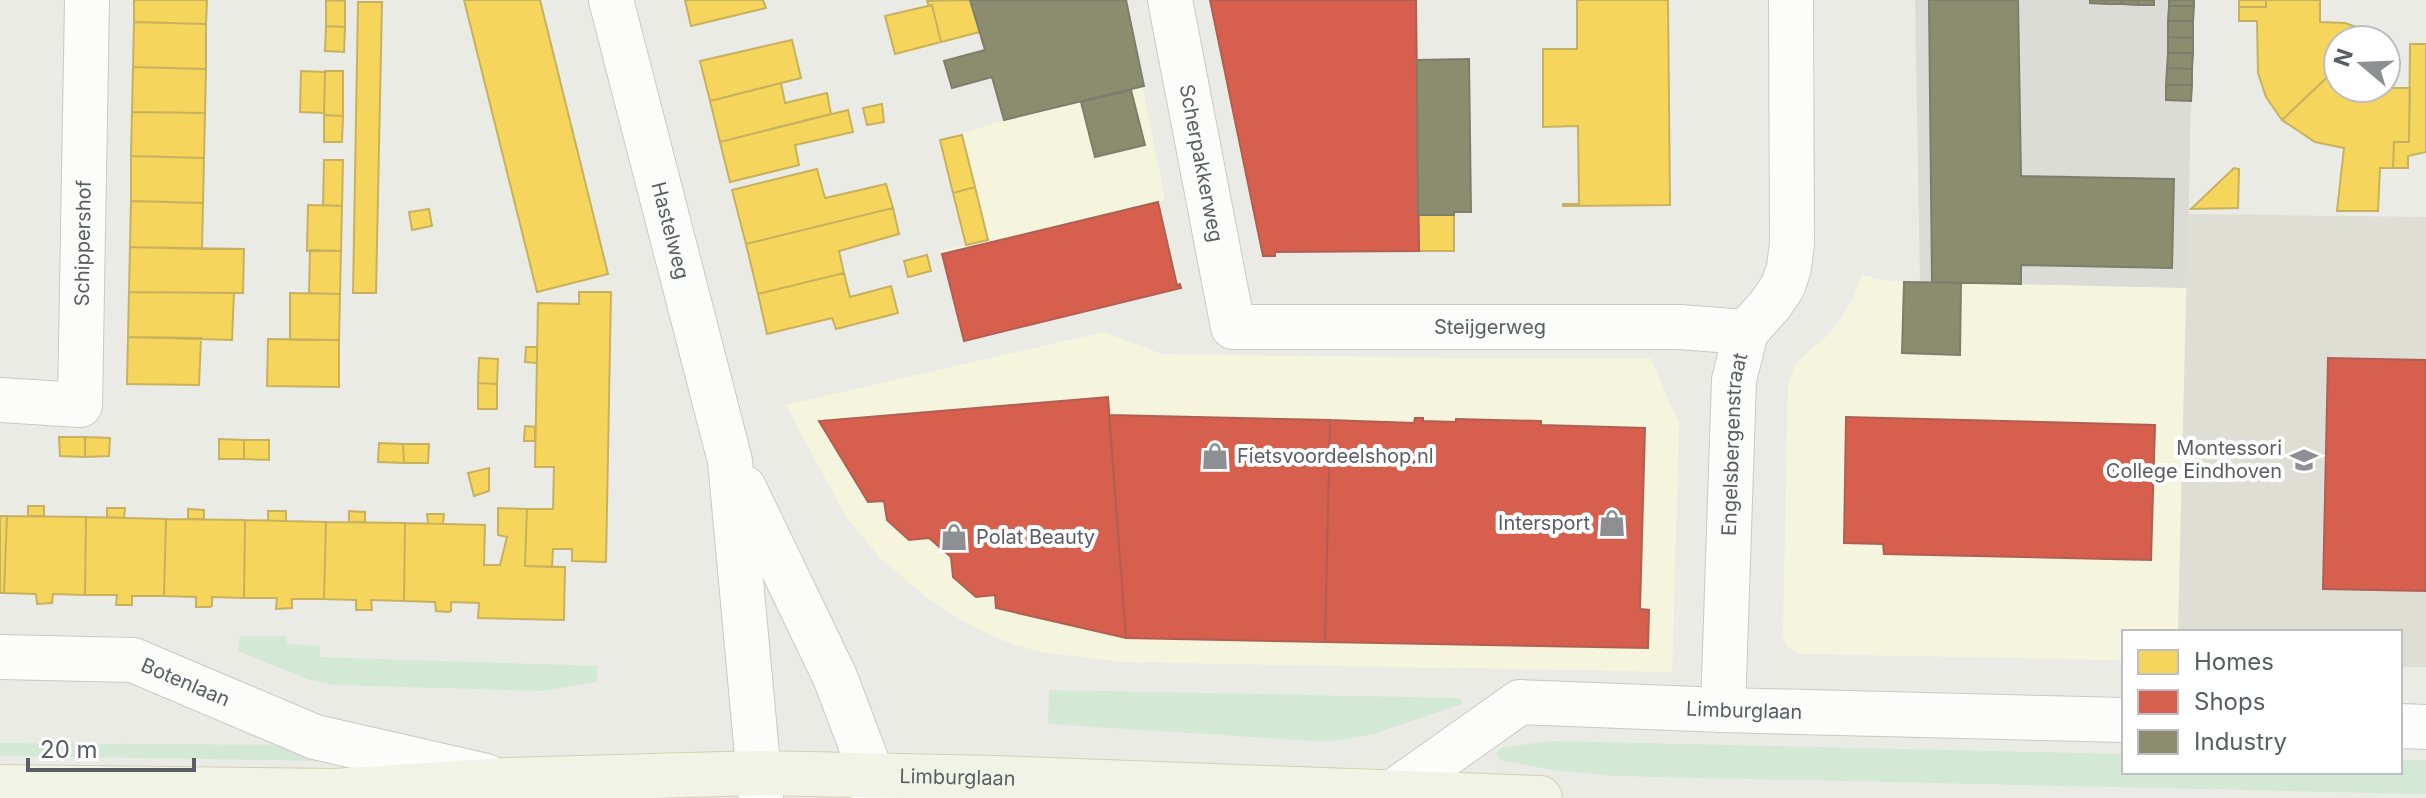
<svg xmlns="http://www.w3.org/2000/svg" width="2426" height="798" viewBox="0 0 2426 798" font-family="Inter,sans-serif">
<style>
.commercial{fill:#f5f5de}
.industrial{fill:#dcdcd7}
.education{fill:#dfded5}
.green{fill:#d3e8d5}
.homes{fill:#f6d55c;stroke:#c8b15e;stroke-width:2}
.shops{fill:#d6604d;stroke:#b15f54;stroke-width:2}
.industry{fill:#8c8c6e;stroke:#7d7e6b;stroke-width:2}
.lines{fill:none;stroke-linecap:round;stroke-linejoin:round}
.minor-casing{stroke:#c8c9c8;stroke-width:46}
.tertiary-casing{stroke:#c8c9c8;stroke-width:46}
.primary-casing{stroke:#d3d1b3;stroke-width:46}
.minor{stroke:#fcfcfb;stroke-width:44}
.tertiary{stroke:#fcfcfb;stroke-width:44}
.primary{stroke:#f2f3e7;stroke-width:44}
.labels{text-anchor:middle;stroke-width:8;stroke-linejoin:round;paint-order:stroke}
.street-label{font-size:20px;fill:#5b5d64;stroke:#fff}
.poi-label{font-size:20px;fill:#5b5d64;stroke:#fff;text-anchor:end}
</style>
<rect width="100%" height="100%" fill="#ebebe6"/>
<path class="commercial" d="M970,0H1125L1165,199L1159,202L1181,288L963,342L940,251L989,240L961,134L1004,120Z
M1862,275L1886,281L2187,288L2178,632H2124V660L1800,654L1787,647L1783,637L1788,384L1794,368L1801,358L1826,337L1839,321L1852,301Z
M1104,332L1162,354L1451,358H1650L1679,423L1672,672L1124,662L1039,652L1002,640L966,623L925,596L882,560L846,517L786,405Z"/>
<path class="industrial" d="M1915,0H2193L2187,288L1920,282Z"/>
<path class="education" d="M2188,214L2426,217V667H2400V632H2178Z"/>
<path class="green" d="M240,636H287V644L320,646V657L598,666L597,682L541,691L333,685L307,679L238,651Z
M1049,690L1457,698L1461,700L1462,704L1373,734L1330,742L1048,724Z
M1554,741L2124,754V772H2400V760H2426V794L1617,776L1558,771L1500,760L1497,757L1496,753L1503,747Z
M0,743L295,745L334,761L0,756Z"/>
<path class="homes" d="M134,0H207L206,24L134,22Z
M326,0L345,1V27L326,26Z
M464,0H540L608,274L537,292Z
M685,0H763L766,8L691,26Z
M970,0L980,32L941,42L932,5L929,6L927,1Z
M1577,0H1668L1670,205L1563,206V204H1579L1578,126L1543,127V49H1577Z
M2239,0H2266V7H2239Z
M2266,0H2320V22L2345,23L2359,28L2369,37L2366,40H2338V67L2282,120L2266,97L2258,73L2257,21H2239V7H2266Z
M358,2H382L376,293H353Z
M932,5L941,42L895,54L885,16Z
M134,22L206,24V69L133,67Z
M326,26L345,27L344,52L325,51Z
M792,40L801,78L710,101L700,61Z
M2410,44H2426V152L2408,156V168H2393L2394,142H2409Z
M133,67L206,69L205,113L132,112Z
M2338,67V88H2410L2409,142H2394L2393,168H2380L2378,211H2337L2344,148L2315,142L2282,120Z
M301,71L325,72L324,113L300,112Z
M325,71H343V116L324,115Z
M781,83L785,103L827,93L831,114L720,142L710,101Z
M882,104L884,122L867,125L863,108Z
M848,110L853,132L795,145L799,165L730,182L720,142Z
M132,112L205,113L204,158L131,156Z
M324,115L343,116L342,142H324Z
M962,135L975,187L953,193L940,140Z
M131,156L204,158L203,203L131,201Z
M324,160H343L342,206L323,205Z
M2234,168L2239,169L2238,208L2191,209Z
M817,169L825,198L886,184L893,208L746,244L732,190Z
M975,187L988,240L966,245L953,193Z
M131,201L203,203L202,249L130,247Z
M308,205L342,206L341,251H307Z
M893,208L899,234L839,251L844,273L758,294L746,244Z
M429,209L432,226L412,230L409,212Z
M1418,215H1454V251H1419Z
M130,247L244,249L243,293L129,292Z
M310,250L341,251L340,294L309,293Z
M927,255L931,271L908,277L904,261Z
M844,273L850,297L891,286L898,313L836,329L832,318L767,334L758,294Z
M129,292L234,293L232,340L128,337Z
M579,292H611L606,562L572,561V549H553L552,567L525,566L527,509H553L554,467H535L538,303L579,304Z
M290,293L340,294L339,340H290Z
M128,337L201,338L199,385L127,384Z
M268,339L339,340V387L267,386Z
M526,347H537V363L525,362Z
M479,358L498,359L497,384L478,383Z
M478,383L497,384V409H478Z
M525,426L535,427V441H524Z
M59,437H85V457L60,456Z
M85,437L110,438L109,456L85,457Z
M219,439L244,440V459H219Z
M244,440H269V460L244,459Z
M379,443L403,444L404,463L378,462Z
M403,444H429L428,463H404Z
M489,468V491L474,496L468,473Z
M28,506H44V516H28Z
M107,508H125L124,518L107,517Z
M498,508L527,509L525,566L565,567L564,620L478,618L479,603L451,602V611L449,612L436,611L435,602L404,601L405,523L485,525L484,565H500L507,537L498,535Z
M188,509L204,510V519H188Z
M268,511H286V521H268Z
M349,511L365,512V522H349Z
M427,514H444L443,524H428Z
M0,516H7L4,593H0Z
M7,516L86,517L85,595L53,594L52,603L37,604L36,594L4,593Z
M86,517L166,519L164,596H132V605H116L117,595H85Z
M166,519L245,520L244,598L212,597V606L210,607H196V597L164,596Z
M245,520L326,522L324,599H292V608L276,609L277,598H244Z
M326,522L405,523L404,601L371,600L372,610H356V600L324,599Z"/>
<path class="shops" d="M1210,0H1416L1419,251L1275,252V256H1263Z
M1158,202L1177,285L1180,284L1181,288L964,341L942,254Z
M2328,358L2426,360V591L2323,589Z
M1108,397L1126,638L996,608L995,595L976,597L953,577L951,557L929,538L909,540L887,520L884,501L868,502L819,421Z
M1109,415L1330,420L1325,642L1126,638Z
M1846,417L2155,425L2151,560L1884,554L1883,544L1844,543Z
M1415,418H1423V421L1456,422V419L1541,421V425L1645,428L1640,609L1649,610L1648,648L1325,642L1330,420L1414,423Z"/>
<path class="industry" d="M970,0H1126L1144,86L1004,120L992,77L952,88L944,61L985,50Z
M1929,0H2018L2021,176L2174,179L2172,268L2021,265V284L1932,282Z
M2090,0H2106V4L2090,3Z
M2106,0H2122V4H2106Z
M2122,0H2138V5L2122,4Z
M2138,0H2154V5H2138Z
M2169,0H2194V6H2169Z
M2169,6H2194L2193,21H2168Z
M2168,21H2193V38L2168,37Z
M2168,37L2193,38V53H2168Z
M2168,53H2193L2192,69L2167,68Z
M1469,59L1471,212H1454V215H1418L1417,60Z
M2167,68L2192,69V85H2166Z
M2166,85H2192L2191,101L2166,100Z
M1131,90L1145,145L1095,157L1081,102Z
M1904,282L1961,283L1960,355L1902,353Z"/>
<g class="lines">
<g class="minor-casing">
<g id="minor">
<path id="s1" d="M1170,0L1233,327H1679L1746,332"/>
<path id="s2" d="M0,400L80,405L87,0"/>
<path id="s3" d="M0,657L133,660L315,737L486,776"/>
<path id="s4" d="M1723,710L1734,380L1746,332L1770,305L1783,286L1789,268L1792,243L1791,0"/>
<path d="M2400,726L2426,727"/>
<path id="s5" d="M1393,792L1520,702L1723,710L2124,720"/>
</g>
</g>
<g class="tertiary-casing">
<g id="tertiary">
<path id="s6" d="M611,0L730,461L761,798"/>
<path d="M744,488L835,677L872,775L873,798"/>
</g>
</g>
<g class="primary-casing">
<g id="primary">
<path id="s7" d="M0,787L333,791L504,780L760,773L995,778L1540,798"/>
</g>
</g>
<use href="#minor" class="minor"/>
<use href="#tertiary" class="tertiary"/>
<use href="#primary" class="primary"/>
</g>
<defs>
<g id="shop-bare" transform="scale(2.16)"><path d="M-5-2.5h2.3a2.7 3.5 0 0 1 5.4 0H5L5.5 6h-11ZM-1.5-2.5h3a1.5 2.3 0 0 0-3 0Z" fill="#8d8f92" stroke="#fff" stroke-width="2.5" paint-order="stroke"/></g>
<g id="school-bare" transform="scale(2.16)"><path d="M0-5L7-2L0 1L-7-2ZM-4 1L0 2.5L4 1V4Q0 6-4 4Z" fill="#8d8f92" stroke="#fff" stroke-width="2.5" paint-order="stroke"/></g>
</defs>
<g fill-rule="evenodd">
<use href="#shop-bare" x="1215" y="456"/>
<use href="#school-bare" x="2304" y="460"/>
<use href="#shop-bare" x="1612" y="523"/>
<use href="#shop-bare" x="954" y="537"/>
</g>
<g class="labels">
<g class="street-label">
<text dy="7" stroke="none"><textPath href="#s1" startOffset="166">Scherpakkerweg</textPath></text>
<text dy="7" stroke="none"><textPath href="#s6" startOffset="238">Hastelweg</textPath></text>
<text dy="7" stroke="none"><textPath href="#s2" startOffset="242">Schippershof</textPath></text>
<text dy="7" stroke="none"><textPath href="#s1" startOffset="590">Steijgerweg</textPath></text>
<text dy="7" stroke="none"><textPath href="#s4" startOffset="266">Engelsbergenstraat</textPath></text>
<text dy="7" stroke="none"><textPath href="#s3" startOffset="190">Botenlaan</textPath></text>
<text dy="7" stroke="none"><textPath href="#s5" startOffset="380">Limburglaan</textPath></text>
<text dy="7" stroke="none"><textPath href="#s7" startOffset="958">Limburglaan</textPath></text>
</g>
<g class="poi-label">
<text x="2282" y="455">Montessori<tspan x="2282" dy="23">College Eindhoven</tspan></text>
<text x="1237" y="463" text-anchor="start">Fietsvoordeelshop.nl</text>
<text x="1590" y="530">Intersport</text>
<text x="976" y="544" text-anchor="start">Polat Beauty</text>
</g>
</g>
<rect x="2122" y="630" width="280" height="144" fill="#ffffff" stroke="#bdbec1" stroke-width="2"/>
<rect x="2138" y="650" width="40" height="24" fill="#f6d55c" stroke="#bdbec1" stroke-width="2"/>
<text x="2194" y="670" font-size="24" fill="#5b5d64">Homes</text>
<rect x="2138" y="690" width="40" height="24" fill="#d6604d" stroke="#bdbec1" stroke-width="2"/>
<text x="2194" y="710" font-size="24" fill="#5b5d64">Shops</text>
<rect x="2138" y="730" width="40" height="24" fill="#8c8c6e" stroke="#bdbec1" stroke-width="2"/>
<text x="2194" y="750" font-size="24" fill="#5b5d64">Industry</text>
<g transform="translate(2362 64) rotate(289)"><circle r="38" fill="#ffffff" stroke="#bdbec1" stroke-width="2"/>
<path d="M0-6L14 30L0 20L-14 30Z" fill="#8d8f92"/>
<text y="-12" font-size="22" font-weight="bold" text-anchor="middle" fill="#5b5d64">N</text>
</g>
<path d="M28 758v12h166v-12" fill="none" stroke="#5b5d64" stroke-width="4"/>
<text x="40" y="758" font-size="24" fill="#5b5d64" stroke="#ffffff" stroke-width="6" paint-order="stroke">20 m</text>
</svg>
